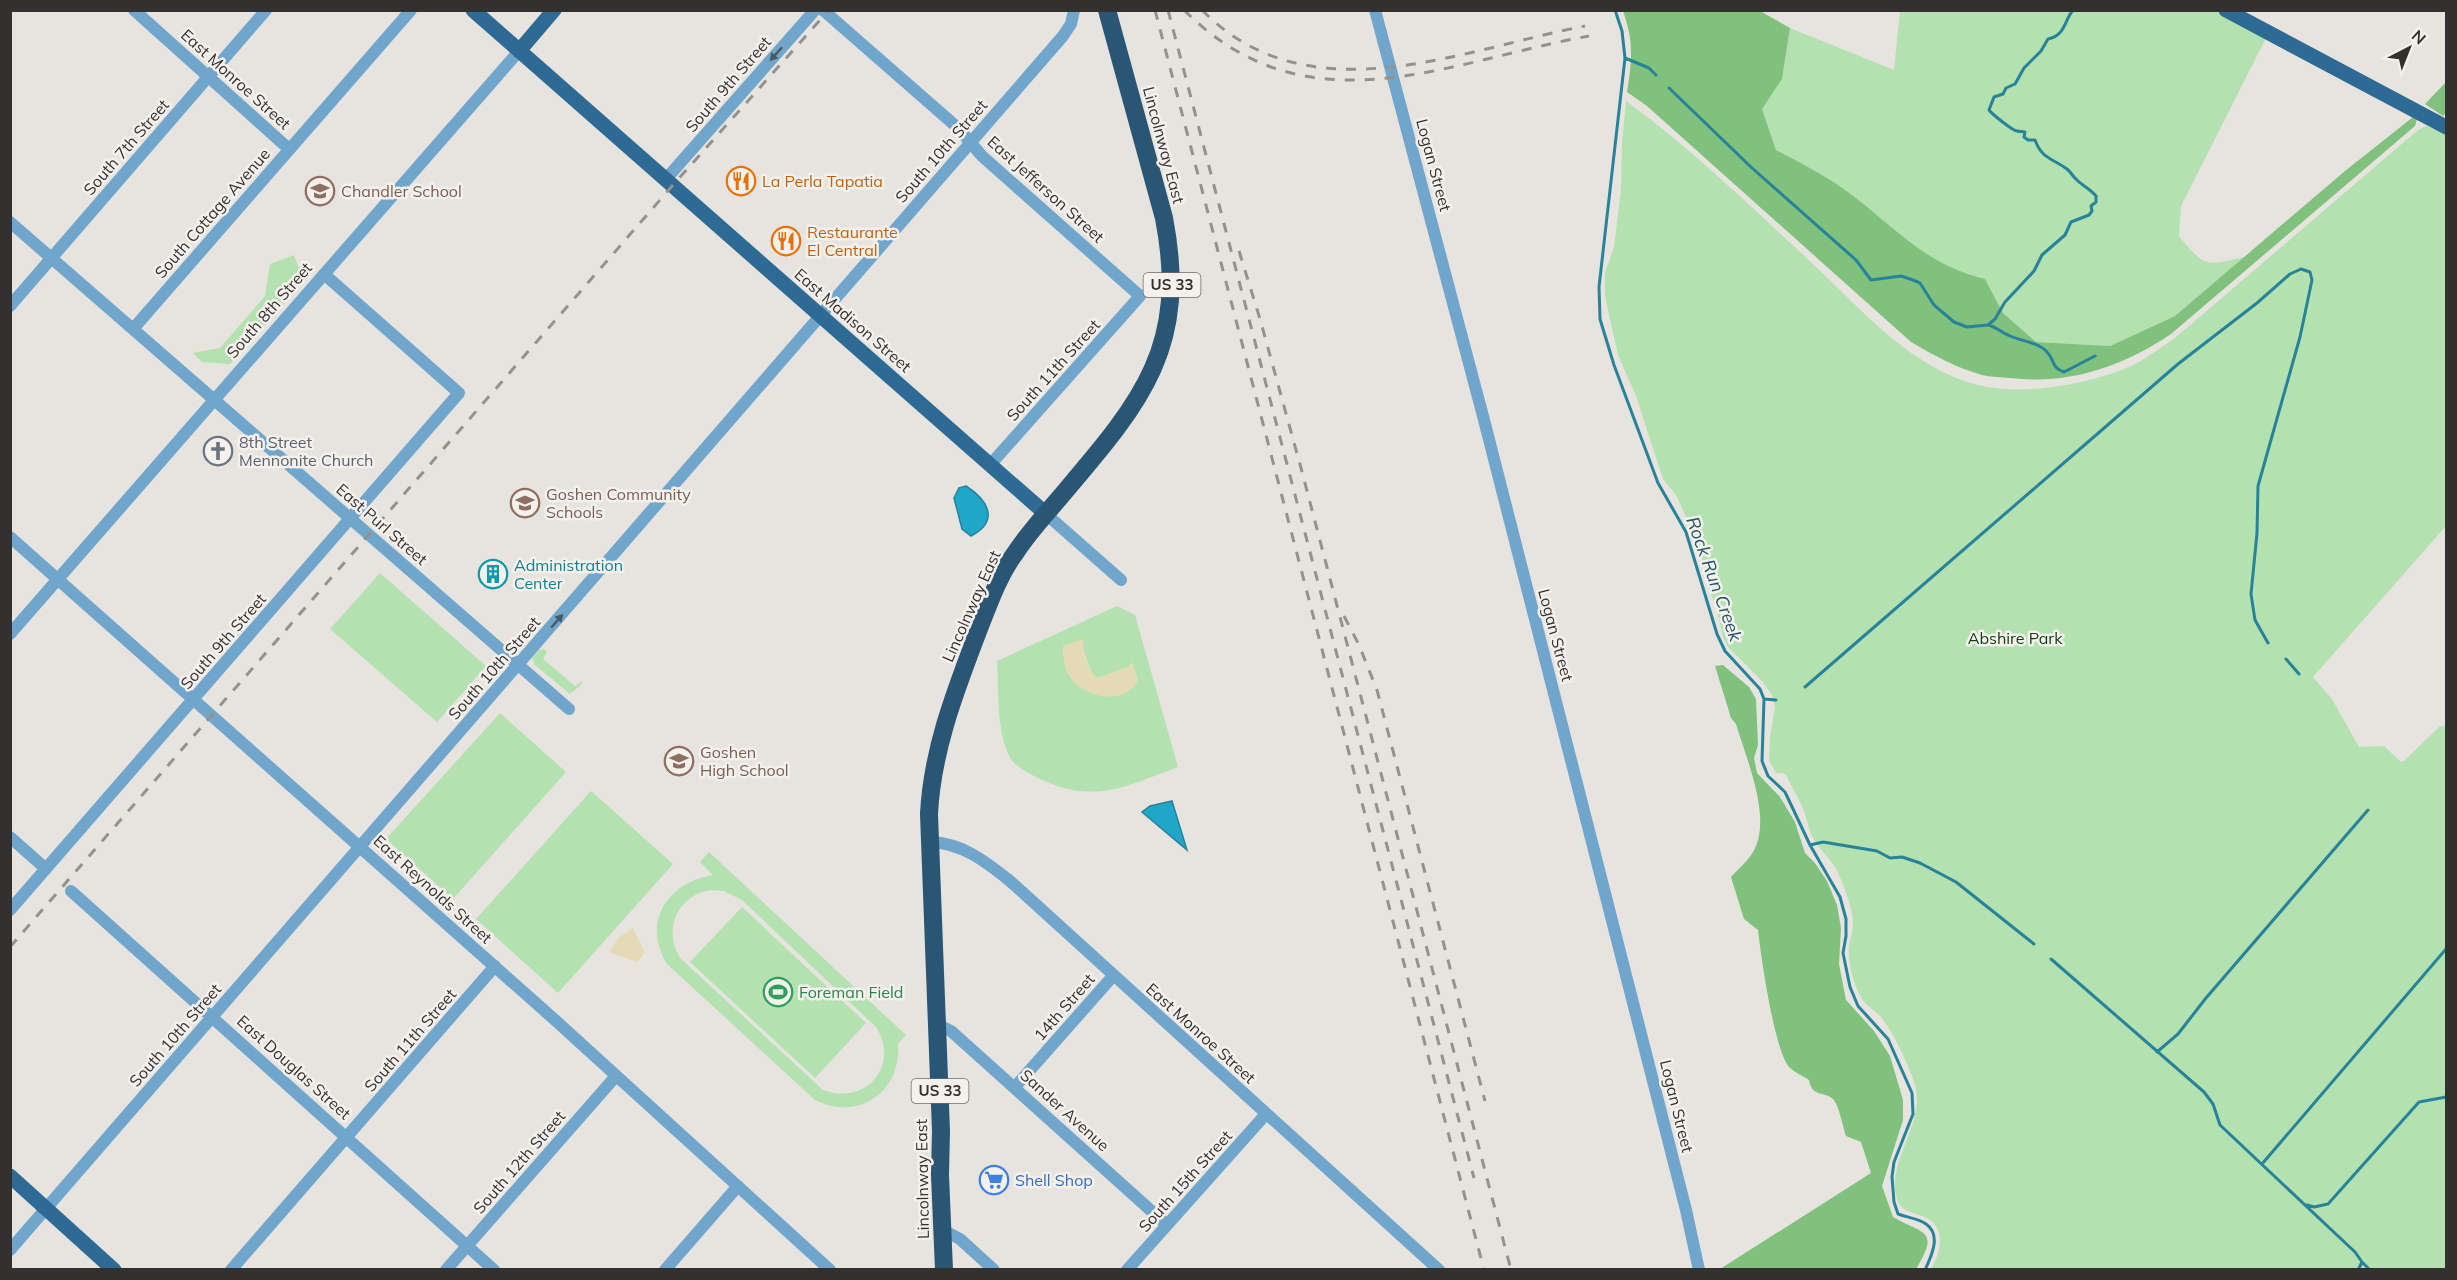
<svg xmlns="http://www.w3.org/2000/svg" width="2457" height="1280" viewBox="0 0 2457 1280" font-family="Mulish,sans-serif">
<style>
.green{fill:#b3e1b0;fill-rule:evenodd}
.forest{fill:#80c17d}
.sand{fill:#e4dbb6}
.water{fill:#20a6c8;stroke:#26839a;stroke-width:1.5}
.lines{fill:none;stroke-linecap:round;stroke-linejoin:round}
.stream{stroke:#26839a;stroke-width:3}
.minor{stroke:#70a5cc;stroke-width:12}
.major{stroke:#2e6b94;stroke-width:15}
.highway{stroke:#295674;stroke-width:18}
.rail{stroke:#94918e;stroke-width:3;stroke-dasharray:10 10;stroke-linecap:butt}
.oneway{fill:#485a67}
.labels{text-anchor:middle;stroke-width:5;stroke-linejoin:round;paint-order:stroke}
.shield{fill:#f4f1ed;stroke:#6d6b69;stroke-width:1.5}
.shield-label{font-size:15px;font-weight:bold;fill:#333130}
.street-label{font-size:16px;fill:#333130;stroke:#f4f1ed}
.food-label{font-size:16px;fill:#c56008;stroke:#f4f1ed;text-anchor:start}
.education-label{font-size:16px;fill:#785e54;stroke:#f4f1ed;text-anchor:start}
.worship-label{font-size:16px;fill:#5b616d;stroke:#f4f1ed;text-anchor:start}
.culture-label{font-size:16px;fill:#0d838f;stroke:#f4f1ed;text-anchor:start}
.park-label{font-size:16px;fill:#144114;stroke:#f4f1ed}
.leisure-label{font-size:16px;fill:#27864d;stroke:#f4f1ed;text-anchor:start}
.shop-label{font-size:16px;fill:#366cbe;stroke:#f4f1ed;text-anchor:start}
.water-label{font-size:18px;font-style:italic;fill:#235564;stroke:#f4f1ed}
</style>
<rect width="100%" height="100%" fill="#e7e4df"/>
<path class="green" d="M1900,11H2217L2246,25L2266,38L2181,206L2179,236C2206,269 2206,265 2245,257L2175,316L2110,346L2036,342L2003,313L1985,279C1922,264 1891,222 1841,187C1821,173 1798,162 1776,150L1762,109L1782,79L1790,28L1894,70Z
M1626,101C1692,149 1751,207 1811,262C1861,309 1912,370 1982,386C2026,396 2097,383 2137,363C2150,356 2163,346 2175,338L2418,130L2426,126L2446,134V526L2313,677L2332,699L2359,747L2384,746L2401,762L2405,760L2440,726H2444L2446,729V1269H1931C1939,1255 1947,1233 1930,1220C1919,1212 1902,1215 1897,1199C1886,1162 1923,1127 1916,1089C1912,1071 1892,1029 1880,1016C1869,1005 1863,1005 1857,989C1852,979 1847,956 1849,945C1852,932 1855,924 1851,910C1848,896 1842,880 1835,867C1828,856 1817,847 1811,834C1808,826 1806,816 1803,808C1798,797 1791,786 1786,775L1782,773H1776L1769,760L1770,737L1775,707L1772,695L1762,681L1728,647L1723,637L1717,610L1707,583L1706,570L1693,532L1676,495L1663,479L1636,396L1618,355L1605,296V273L1614,247L1621,190L1622,143Z
M294,255L298,266L305,273L306,278L230,364L202,362L193,353L220,348L265,296L270,264Z
M380,573L486,666L437,722L330,629Z
M1117,606L1135,615L1178,767C1124,787 1094,805 1038,778C1028,773 1014,766 1009,756C996,728 999,691 997,661ZM1084,642L1082,646L1092,674L1098,678L1128,667L1132,688C1111,703 1084,695 1069,675C1065,669 1064,659 1063,652Z
M544,649L547,652L543,659L575,686L582,681V684L570,694L535,665L532,658L539,650Z
M500,713L566,772L453,899L386,839Z
M591,791L673,864L558,993L476,919Z
M709,852L906,1035L898,1044C902,1092 858,1122 815,1100L667,964C641,922 668,882 713,875L700,862ZM710,890L724,891L742,900L876,1027C901,1066 865,1106 823,1090L681,959C662,931 677,896 710,890Z
M742,907L866,1023L815,1078L690,962Z"/>
<path class="forest" d="M1623,11H1760L1790,28L1782,79L1762,109L1776,150C1798,162 1821,173 1841,187C1891,222 1922,264 1985,279L2003,313L2036,342L2110,346L2175,316L2345,171L2413,117L2417,119L2415,126L2171,334C2122,367 2069,385 2010,378C2001,377 1991,377 1982,375C1957,368 1933,355 1911,342L1647,106L1627,92C1632,60 1634,42 1623,11Z
M2446,82V113L2443,116L2425,104Z
M1723,665L1749,687L1756,699L1758,745L1754,758L1757,773L1780,797L1795,822L1805,853L1815,863L1827,881L1837,905L1841,928L1839,964L1846,1000L1874,1031L1890,1056L1903,1100V1120L1882,1186L1893,1217C1924,1235 1940,1229 1916,1269H1720L1871,1173L1861,1142L1846,1136C1843,1127 1839,1105 1833,1099C1825,1091 1812,1098 1809,1080C1803,1076 1794,1072 1789,1067C1774,1049 1761,956 1758,930L1744,919L1731,877C1738,869 1748,861 1753,852C1773,819 1746,758 1736,724L1731,718L1715,666Z"/>
<path class="sand" d="M1083,639C1083,651 1087,671 1098,678L1128,667L1132,662L1138,680C1125,708 1080,697 1068,674C1064,666 1063,655 1063,646Z
M633,928L645,953L637,962L609,952L618,938Z"/>
<path class="water" d="M966,486C988,500 1000,521 971,536L962,529L954,498L959,488Z
M1172,801L1187,850L1142,812L1150,806Z"/>
<g class="lines">
<path class="stream" d="M1615,10L1622,31L1625,58L1599,287L1600,319L1614,365L1658,483L1686,532L1717,634L1725,651L1760,689L1764,699L1762,761L1768,776L1785,792L1810,845L1840,897L1846,919V936L1843,953L1850,987L1858,1006L1888,1039L1912,1093L1913,1114L1894,1162L1892,1177L1894,1202L1898,1214C1906,1217 1920,1219 1926,1224C1942,1235 1931,1257 1925,1270
M1625,58L1649,68L1656,75
M1669,88L1752,168L1856,260L1871,280L1901,276L1913,280L1920,283L1934,305L1954,322L1967,327L1988,325L1995,319L2005,302L2034,271L2042,255L2065,235L2071,222L2089,215L2092,211L2091,206L2096,202V196C2090,189 2083,186 2077,180C2073,177 2071,172 2067,169C2052,158 2042,159 2035,140H2028L2024,137L2025,132C2023,131 2020,132 2017,131C2013,131 1992,114 1989,110L1994,97L2003,94L2006,88L2015,84L2024,68L2041,51L2048,39C2065,36 2064,21 2073,10
M1988,325C1996,327 2001,332 2008,335C2019,341 2039,342 2047,352C2055,360 2051,368 2064,372L2095,356
M2286,659L2299,674
M1805,687L2178,364L2257,303L2290,274L2301,269L2310,272L2312,280L2300,337L2258,486L2257,533L2251,594L2255,620L2268,643
M1764,699L1776,700
M1810,845L1823,842L1877,851L1890,858L1902,857L1920,863L1956,882L2034,944
M2051,959L2204,1092L2213,1104L2220,1125L2355,1252L2362,1262L2358,1270
M2157,1052L2178,1034L2206,998L2368,810
M2262,1164L2446,949
M2307,1205L2314,1207L2328,1204L2419,1102L2446,1097
M2362,1262L2370,1270"/>
<path class="minor" d="M134,10L289,149
M823,10L958,128L982,156L1140,296L990,465
M1375,10L1483,416L1686,1210L1699,1270
M666,179L815,10
M10,222L569,709
M10,306L266,10
M133,329L411,10
M1046,514L1121,580
M10,537L555,1020L830,1270
M10,634L519,51
M10,837L46,869
M930,842C962,843 985,861 1010,881L1439,1270
M71,891L494,1270
M10,910L459,393L324,274
M937,1024L951,1031L1167,1225
M1015,1087L1113,976
M941,1229L960,1239L994,1270
M10,1250L1063,36L1071,24L1074,10
M231,1270L495,966
M446,1270L616,1076
M665,1270L738,1186
M1127,1270L1266,1114"/>
<path class="major" d="M473,10L1046,514
M2226,10L2446,127
M519,51L554,10
M10,1176L114,1270"/>
<path class="highway" d="M944,1270L940,1175L941,1131L929,814C932,751 955,692 977,634C988,606 998,576 1016,552C1029,532 1046,514 1062,495C1141,402 1189,348 1164,218L1107,10"/>
<path class="rail" d="M1155,10L1484,1270
M1168,10L1474,1178
M1184,10C1307,133 1445,62 1589,36
M1202,10C1308,118 1460,50 1585,26
M1239,251L1260,319L1301,468L1511,1270
M1344,616L1359,645L1377,690L1485,1101
M10,947L673,185L829,10"/>
</g>
<defs><path id="oneway-solid" d="M-6-.8H1V-3.2L6.5 0L1 3.2V.8H-6Z" transform="scale(1.5)"/></defs>
<g class="oneway">
<use href="#oneway-solid" transform="translate(776 54) rotate(132)"/>
<use href="#oneway-solid" transform="translate(557 621) rotate(-49)"/>
</g>
<defs>
<g id="restaurant-ring" transform="scale(1.5)"><circle r="9.5" fill="#f4f1ed" stroke="#e8710a" stroke-width="1.5"/><path d="M-5-6h1v4h1v-4h1v4h1v-4h1v5L-1.5 .5V6h-2V.5L-5-1ZM5-6V6H3V1.5H1.5Q1.5-4 5-6Z" fill="#e8710a"/></g>
<g id="school-ring" transform="scale(1.5)"><circle r="9.5" fill="#f4f1ed" stroke="#8d6e63" stroke-width="1.5"/><path d="M0-5L7-2L0 1L-7-2ZM-4 1L0 2.5L4 1V4Q0 6-4 4Z" fill="#8d6e63"/></g>
<g id="church-ring" transform="scale(1.5)"><circle r="9.5" fill="#f4f1ed" stroke="#6b7280" stroke-width="1.5"/><path d="M-1.2-6h2.4v3.5h3.3v2.4h-3.3V6h-2.4V-.1h-3.3v-2.4h3.3Z" fill="#6b7280"/></g>
<g id="building-ring" transform="scale(1.5)"><circle r="9.5" fill="#f4f1ed" stroke="#0f9aa8" stroke-width="1.5"/><path d="M-4-6H4V6H1V3H-1V6H-4ZM-2.5-4.3h1.7v1.8h-1.7ZM.8-4.3h1.7v1.8H.8ZM-2.5-1h1.7V.8h-1.7ZM.8-1h1.7V.8H.8Z" fill="#0f9aa8"/></g>
<g id="stadium-ring" transform="scale(1.5)"><circle r="9.5" fill="#f4f1ed" stroke="#2e9e5b" stroke-width="1.5"/><path d="M0-5a6.5 5 0 1 0 0 10a6.5 5 0 1 0 0-10ZM-3.5-1.8h7v3.6h-7Z" fill="#2e9e5b"/></g>
<g id="supermarket-ring" transform="scale(1.5)"><circle r="9.5" fill="#f4f1ed" stroke="#3f7fe0" stroke-width="1.5"/><path d="M-6-5.5h2.5l.6 2H6L4.5 2H-2.5L-4.4-4H-6ZM-1.5 3.2a1.3 1.3 0 1 0 .1 0ZM3 3.2a1.3 1.3 0 1 0 .1 0Z" fill="#3f7fe0"/></g>
</defs>
<g fill-rule="evenodd">
<use href="#restaurant-ring" x="741" y="181"/>
<use href="#school-ring" x="320" y="191"/>
<use href="#restaurant-ring" x="786" y="241"/>
<use href="#church-ring" x="218" y="451"/>
<use href="#school-ring" x="525" y="503"/>
<use href="#building-ring" x="493" y="574"/>
<use href="#school-ring" x="679" y="761"/>
<use href="#stadium-ring" x="778" y="992"/>
<use href="#supermarket-ring" x="994" y="1180"/>
</g>
<g class="labels">
<g class="shield">
<rect x="1143.5" y="273" width="57" height="24" rx="4.5"/>
<rect x="911.5" y="1079" width="57" height="24" rx="4.5"/>
</g>
<g class="shield-label">
<text x="1172" y="290">US 33</text>
<text x="940" y="1096">US 33</text>
</g>
<g class="street-label">
<text transform="translate(236 79) rotate(42)" y="6">East Monroe Street</text>
<text transform="translate(728 84) rotate(-49)" y="6">South 9th Street</text>
<text transform="translate(1164 145) rotate(75)" y="6">Lincolnway East</text>
<text transform="translate(126 147) rotate(-49)" y="6">South 7th Street</text>
<text transform="translate(941 151) rotate(-49)" y="6">South 10th Street</text>
<text transform="translate(1434 165) rotate(75)" y="6">Logan Street</text>
<text transform="translate(1046 189) rotate(42)" y="6">East Jefferson Street</text>
<text transform="translate(212 213) rotate(-49)" y="6">South Cottage Avenue</text>
<text transform="translate(269 310) rotate(-49)" y="6">South 8th Street</text>
<text transform="translate(853 320) rotate(41)" y="6">East Madison Street</text>
<text transform="translate(1053 370) rotate(-48)" y="6">South 11th Street</text>
<text transform="translate(382 524) rotate(41)" y="6">East Purl Street</text>
<text transform="translate(971 606) rotate(-66)" y="6">Lincolnway East</text>
<text transform="translate(1556 635) rotate(75)" y="6">Logan Street</text>
<text transform="translate(223 641) rotate(-49)" y="6">South 9th Street</text>
<text transform="translate(494 668) rotate(-49)" y="6">South 10th Street</text>
<text transform="translate(433 889) rotate(42)" y="6">East Reynolds Street</text>
<text transform="translate(1064 1007) rotate(-49)" y="6">14th Street</text>
<text transform="translate(1201 1033) rotate(42)" y="6">East Monroe Street</text>
<text transform="translate(175 1035) rotate(-49)" y="6">South 10th Street</text>
<text transform="translate(410 1040) rotate(-49)" y="6">South 11th Street</text>
<text transform="translate(294 1067) rotate(42)" y="6">East Douglas Street</text>
<text transform="translate(1677 1106) rotate(76)" y="6">Logan Street</text>
<text transform="translate(1065 1110) rotate(42)" y="6">Sander Avenue</text>
<text transform="translate(519 1162) rotate(-49)" y="6">South 12th Street</text>
<text transform="translate(922 1179) rotate(-91)" y="6">Lincolnway East</text>
<text transform="translate(1185 1181) rotate(-48)" y="6">South 15th Street</text>
</g>
<g class="food-label">
<text x="762" y="187">La Perla Tapatia</text>
<text x="807" y="238">Restaurante<tspan x="807" dy="18">El Central</tspan></text>
</g>
<g class="education-label">
<text x="341" y="197">Chandler School</text>
<text x="546" y="500">Goshen Community<tspan x="546" dy="18">Schools</tspan></text>
<text x="700" y="758">Goshen<tspan x="700" dy="18">High School</tspan></text>
</g>
<g class="worship-label">
<text x="239" y="448">8th Street<tspan x="239" dy="18">Mennonite Church</tspan></text>
</g>
<g class="culture-label">
<text x="514" y="571">Administration<tspan x="514" dy="18">Center</tspan></text>
</g>
<g class="park-label">
<text x="2015" y="644">Abshire Park</text>
</g>
<g class="leisure-label">
<text x="799" y="998">Foreman Field</text>
</g>
<g class="shop-label">
<text x="1015" y="1186">Shell Shop</text>
</g>
<g class="water-label">
<text transform="translate(1714 579) rotate(70)" y="6">Rock Run Creek</text>
</g>
</g>
<rect width="2457" height="1280" fill="none" stroke="#333130" stroke-width="24"/>
<g transform="translate(2409 48) rotate(42)" stroke="#f4f1ed" stroke-width="4.5" paint-order="stroke">
<path d="M0-4.5L10 22L0 15L-10 22Z" fill="#333130"/>
<text y="-9" font-size="16" font-weight="bold" text-anchor="middle" fill="#333130">N</text>
</g>
</svg>
